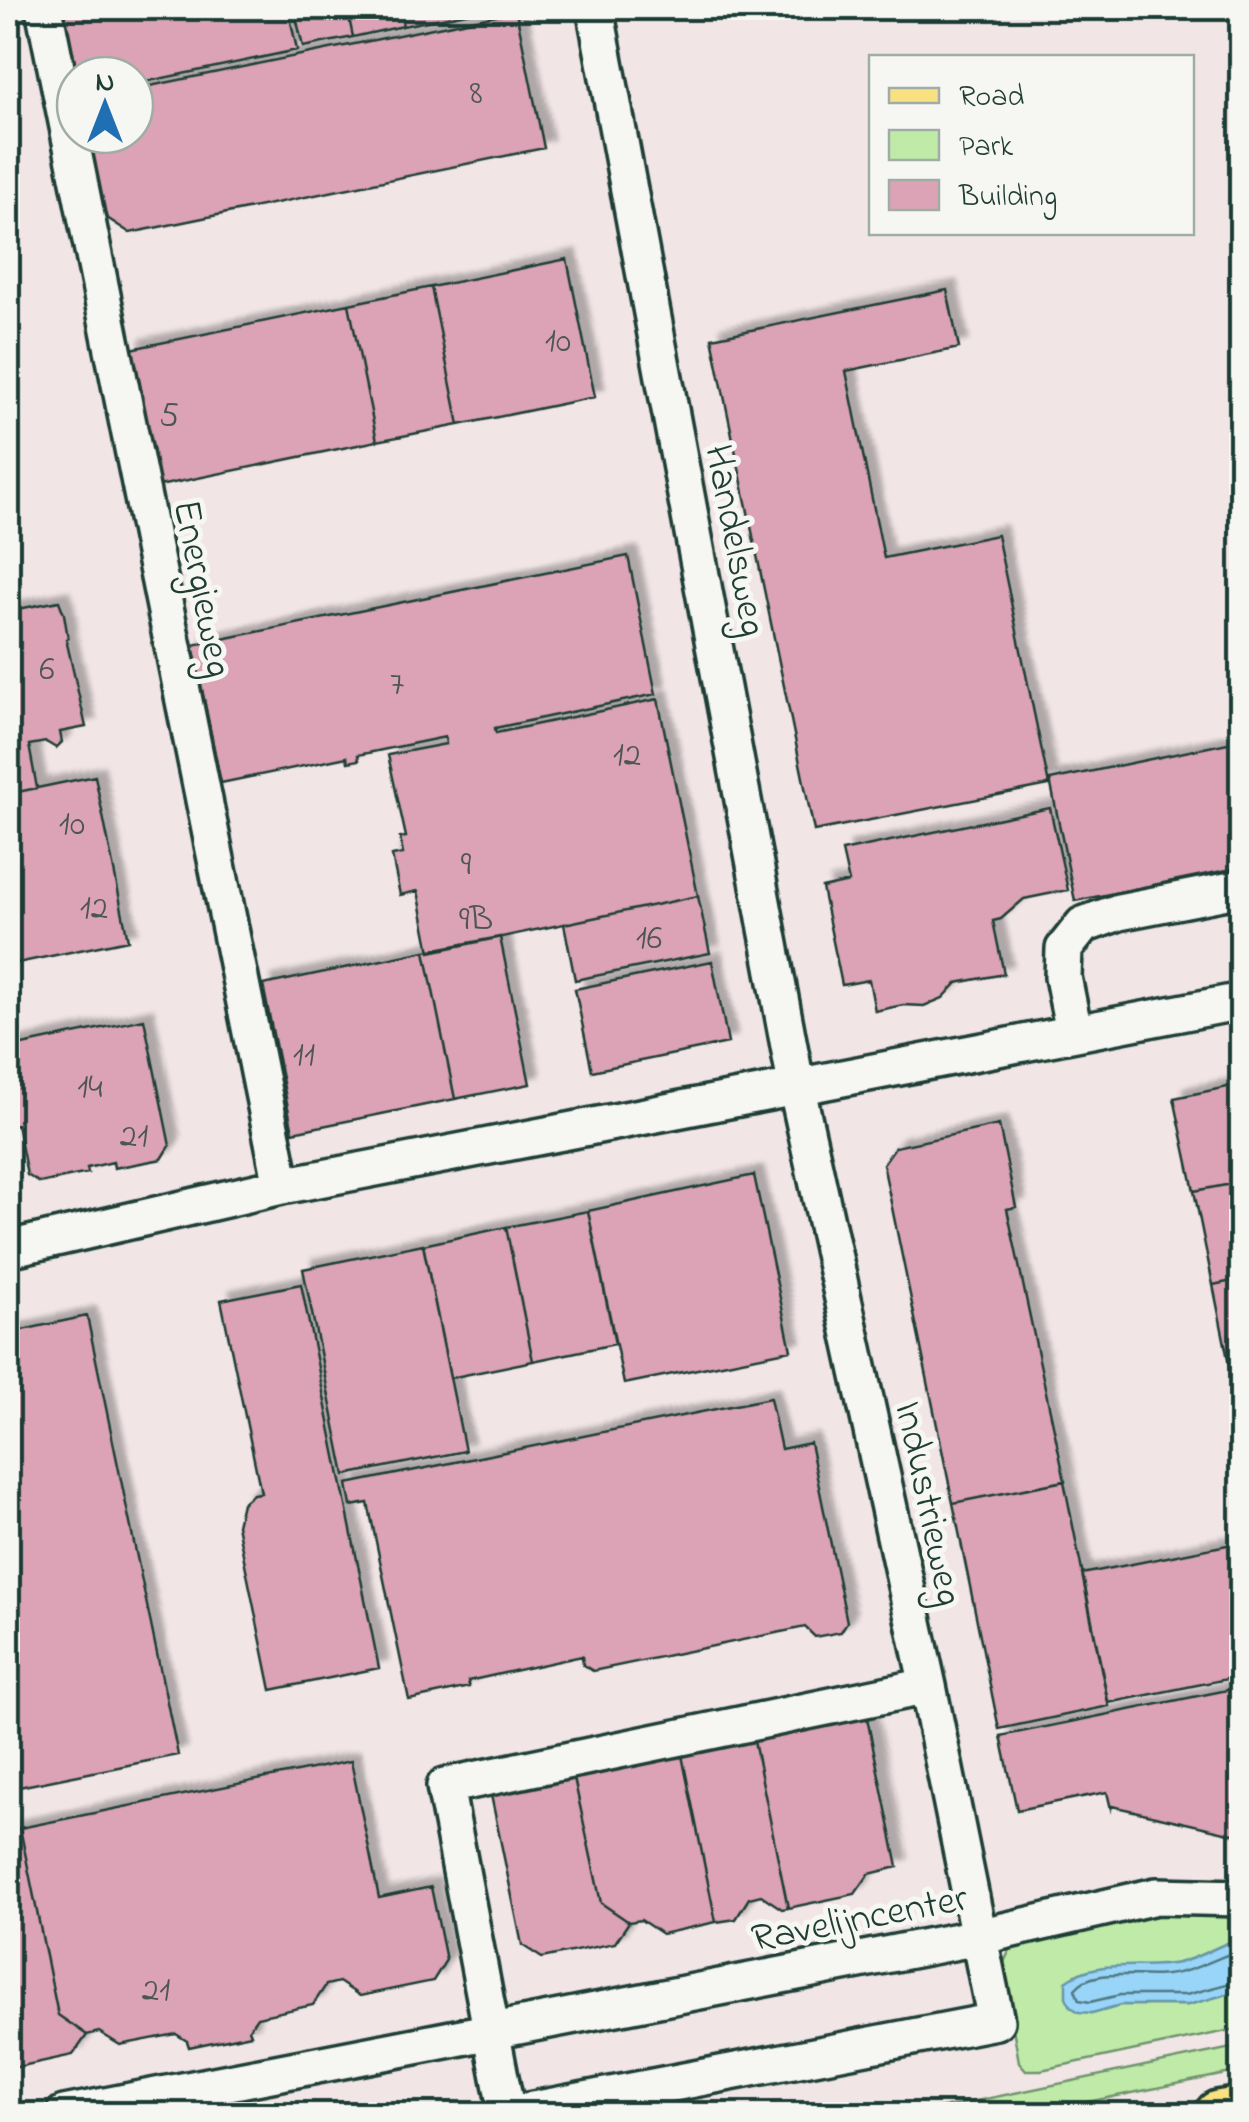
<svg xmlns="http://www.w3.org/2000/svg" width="1249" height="2122" viewBox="0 0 1249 2122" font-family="'Indie Flower',sans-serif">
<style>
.green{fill:#bfeaa7;stroke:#6f946e;stroke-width:2.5}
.water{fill:#99d4f9;stroke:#6898aa;stroke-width:2.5}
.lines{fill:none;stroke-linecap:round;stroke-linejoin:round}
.shore{stroke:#507983;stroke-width:2.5}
.building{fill:#dba3b5;stroke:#1f3d34;stroke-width:2.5;filter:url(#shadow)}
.minor-casing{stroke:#1f3d34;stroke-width:42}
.major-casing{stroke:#1f3d34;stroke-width:52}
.minor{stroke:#f6f6f2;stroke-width:35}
.major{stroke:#f9e181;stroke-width:45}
.labels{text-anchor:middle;stroke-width:10;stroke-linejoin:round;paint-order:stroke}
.number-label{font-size:35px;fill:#4e5654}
.street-label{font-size:40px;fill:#1f3d34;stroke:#f6f6f2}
</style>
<defs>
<filter id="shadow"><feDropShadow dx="9" dy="-9" stdDeviation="2.5" flood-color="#0004"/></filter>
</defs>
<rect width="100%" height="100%" fill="#f1e5e6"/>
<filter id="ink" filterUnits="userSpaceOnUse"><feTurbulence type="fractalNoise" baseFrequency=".01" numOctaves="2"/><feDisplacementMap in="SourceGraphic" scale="20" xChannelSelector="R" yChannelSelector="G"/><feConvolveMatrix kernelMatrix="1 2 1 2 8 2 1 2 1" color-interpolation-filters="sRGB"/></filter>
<g filter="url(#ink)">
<path class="green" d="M1148,1911L1241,1912V1938C1215,1946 1192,1962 1165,1966C1132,1970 1110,1965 1076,1974L1091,2013L1120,2005H1188L1241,1989V2028L1041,2070H1026L1019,2062L1002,1966L1012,1946Z
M1241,2046V2071L1028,2114H913Z"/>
<path class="water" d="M1241,1938V1989L1235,1992L1188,2005H1120L1092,2013L1079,2012L1071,2007L1066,1997V1981C1099,1956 1145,1972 1182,1962C1203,1956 1221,1944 1241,1938Z"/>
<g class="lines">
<path class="shore" d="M1242,1949C1217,1958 1193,1972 1166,1975C1141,1979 1092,1966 1075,1989L1079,2000L1090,2002L1120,1995H1186L1242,1980"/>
</g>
<path class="building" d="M84,8H288L297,50L135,84V75H75L62,12Z
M294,8H347L353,37L303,47Z
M347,8H399L403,26L353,37Z
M399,8H475L476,11L403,26Z
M516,11L544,148L130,233L104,216L87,135H135V89Z
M567,259L595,397L459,425L431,287Z
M431,287L459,425L377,441L349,304Z
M947,290L959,348L846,371L884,558L997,535L1049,785L814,831L712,338Z
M349,304L377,441L159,486L131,349Z
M628,556L656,694L495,728L496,733L658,699L698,896L430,952L418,891L400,895L392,856L403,854L400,838L406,837L388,755L446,744L445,737L358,755L359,760L348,762L347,757L221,783L193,645Z
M59,601L64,614L68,638L66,639L86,727L60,732L62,742L56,748L46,742L29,745L37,788L8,794V611Z
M1242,740V867L1075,901L1050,780Z
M95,776L128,940L8,965V794Z
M1050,808L1068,890L1024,899L1001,919L993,921L1004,974L957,983L943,998L924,1006L903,1005L875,1011L869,980L842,985L822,888L849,882L842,851Z
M698,896L710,953L575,980L564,924Z
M500,937L530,1084L455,1099L425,951Z
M425,951L455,1099L293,1132L263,985Z
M712,961L728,1043L592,1071L575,989Z
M144,1019L170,1146L162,1159L114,1168L113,1162L87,1168L88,1173L40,1183L27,1175L17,1124L8,1126V1048Z
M1242,1084V1182L1194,1191L1174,1098Z
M999,1125L1016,1207L1007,1209L1065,1481L953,1503L883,1164L895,1147Z
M754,1175L791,1350L624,1384L588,1211Z
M1242,1182V1279L1213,1285L1194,1191Z
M588,1211L615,1344L533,1361L506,1227Z
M506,1227L533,1361L450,1378L423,1245Z
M423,1244L465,1451L345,1475L303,1269Z
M1242,1279V1393L1235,1394L1213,1285Z
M301,1284L379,1668L271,1690L237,1525L242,1503L253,1494L261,1493L221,1300Z
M87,1316L178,1755L14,1788L8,1754V1333Z
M770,1398L781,1449L810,1443L847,1622L841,1632L815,1637L805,1627L593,1671L583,1665L582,1656L468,1681L469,1687L409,1700L368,1503L351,1506L347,1484Z
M1064,1481L1109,1706L999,1729L953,1503Z
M1242,1542V1676L1108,1703L1082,1574Z
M1242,1687V1836L1112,1806L1111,1809L1107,1792L1017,1810L1001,1736Z
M867,1718L898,1867L869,1874L855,1894L788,1908L754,1741Z
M754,1741L788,1908L782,1909L761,1895L749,1898L736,1919L716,1922L682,1755Z
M682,1755L716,1922L662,1934L641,1920L629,1922L601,1903L574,1778Z
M351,1761L379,1898L431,1887L446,1960L433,1981L360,1996L339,1982L326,1985L313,2005L257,2017L249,2029L251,2034L189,2047L187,2041L176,2034L120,2045L99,2032L87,2035L58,2015L20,1828Z
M574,1778L601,1903L629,1922L615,1943L542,1958L522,1945L491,1795Z
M20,1828L58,2015L87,2035L73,2055L8,2069V1831Z"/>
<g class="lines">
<g class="minor-casing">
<path id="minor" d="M44,8L282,1186
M1074,1032L1063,977L1064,949L1083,925L1119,912L1242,888
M8,1249L282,1186L1242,1001
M64,2114L978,1937L1156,1896L1242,1898
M507,2114L445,1786L928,1686
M512,2114L996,2021L928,1686L797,1089L595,8"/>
</g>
<g class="major-casing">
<path id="major" d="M1218,2114L1242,2110"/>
</g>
<use href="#minor" class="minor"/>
<use href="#major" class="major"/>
</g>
</g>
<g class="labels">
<g class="number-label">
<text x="476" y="103">8</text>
<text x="558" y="351">10</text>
<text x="169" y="426">5</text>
<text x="47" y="679">6</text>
<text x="397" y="694">7</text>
<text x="627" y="765">12</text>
<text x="72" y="834">10</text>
<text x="466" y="874">9</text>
<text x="94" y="918">12</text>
<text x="476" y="929">9B</text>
<text x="649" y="948">16</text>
<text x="304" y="1065">11</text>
<text x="90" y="1097">14</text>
<text x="134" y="1146">21</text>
<text x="156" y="2000">21</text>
</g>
<g class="street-label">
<text transform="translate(738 540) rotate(79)" y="14">Handelsweg</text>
<text transform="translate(205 588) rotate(79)" y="14">Energieweg</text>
<text transform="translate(931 1503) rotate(78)" y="14">Industrieweg</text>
<text transform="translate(859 1916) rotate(-11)" y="14">Ravelijncenter</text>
</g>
</g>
<rect width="1249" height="2122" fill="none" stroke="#f6f6f2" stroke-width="40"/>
<rect x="20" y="20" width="1209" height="2082" fill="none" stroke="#1f3d34" stroke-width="4" filter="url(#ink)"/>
<rect x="869" y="55" width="325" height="180" fill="#f6f6f2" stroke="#a0aca6" stroke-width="2.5"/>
<rect x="889" y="88" width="50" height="15" fill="#f9e181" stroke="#a0aca6" stroke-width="2.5"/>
<text x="959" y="105" font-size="30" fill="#1f3d34">Road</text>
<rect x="889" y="130" width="50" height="30" fill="#bfeaa7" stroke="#a0aca6" stroke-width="2.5"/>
<text x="959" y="155" font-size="30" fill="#1f3d34">Park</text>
<rect x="889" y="180" width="50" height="30" fill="#dba3b5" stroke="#a0aca6" stroke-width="2.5"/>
<text x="959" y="205" font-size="30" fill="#1f3d34">Building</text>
<g transform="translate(105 105)"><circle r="48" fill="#f6f6f2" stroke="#a0aca6" stroke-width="2.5"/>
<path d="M0-8L18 38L0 25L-18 38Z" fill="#1f6fb2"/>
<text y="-15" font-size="28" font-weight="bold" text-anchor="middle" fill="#1f3d34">N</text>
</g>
</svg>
